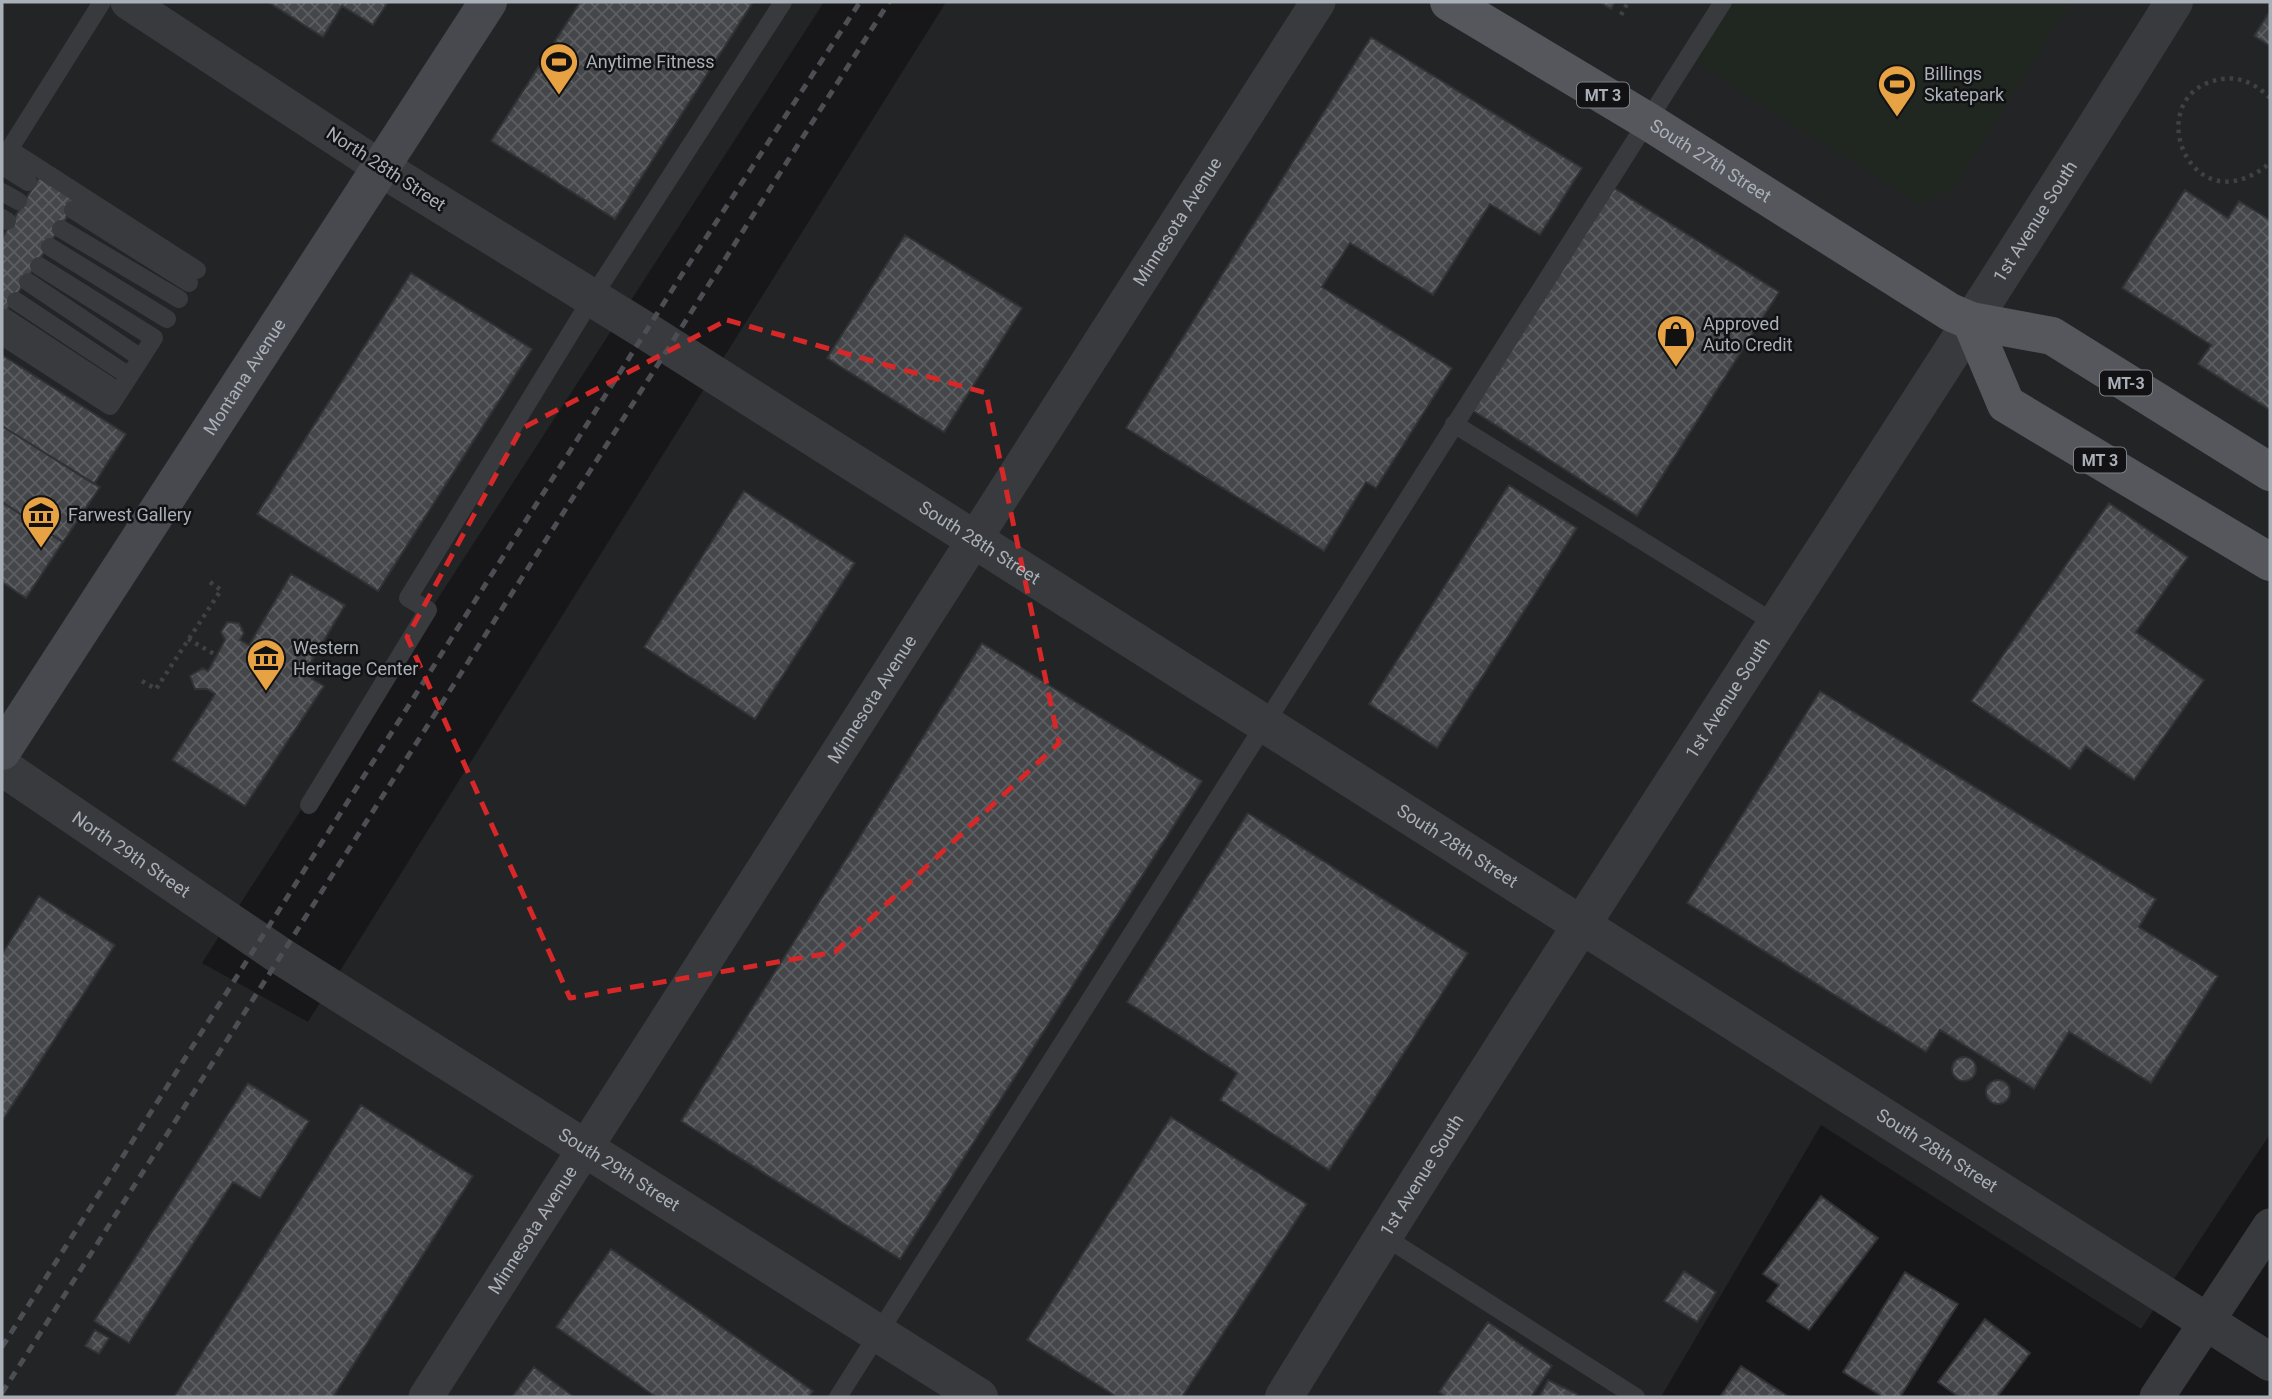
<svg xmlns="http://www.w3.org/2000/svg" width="2272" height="1399" viewBox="0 0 2272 1399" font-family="Roboto,sans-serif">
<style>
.built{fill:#232426}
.green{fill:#202720}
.building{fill:url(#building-cross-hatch);stroke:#313235;stroke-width:2}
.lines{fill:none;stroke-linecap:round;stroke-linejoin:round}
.path{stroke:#3f4145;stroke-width:4.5;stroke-dasharray:3.5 5;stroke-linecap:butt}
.service{stroke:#393a3e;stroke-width:18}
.minor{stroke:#393a3e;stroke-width:35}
.tertiary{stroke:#393a3e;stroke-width:38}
.secondary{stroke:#47494e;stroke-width:38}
.primary{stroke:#55575d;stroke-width:38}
.rail{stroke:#4c4e53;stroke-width:5;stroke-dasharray:9 7;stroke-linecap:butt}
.marked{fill:none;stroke:#d62828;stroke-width:5;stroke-dasharray:14 9;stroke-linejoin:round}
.labels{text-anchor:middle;stroke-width:5;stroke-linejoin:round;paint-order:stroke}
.shield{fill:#121214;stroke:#7c8187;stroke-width:2}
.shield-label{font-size:16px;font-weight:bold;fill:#aab0b8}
.poi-label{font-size:18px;fill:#aab0b8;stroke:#121214;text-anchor:start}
.street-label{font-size:18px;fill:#aab0b8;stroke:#121214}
</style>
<defs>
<pattern id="building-cross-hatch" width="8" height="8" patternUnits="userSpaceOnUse" patternTransform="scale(1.75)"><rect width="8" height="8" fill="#444649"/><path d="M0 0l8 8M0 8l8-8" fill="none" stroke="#5c5e61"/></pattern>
</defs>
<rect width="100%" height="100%" fill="#171719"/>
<path class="built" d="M2,2H824L202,963L308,1022L946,2H2270V1134L2141,1329L1821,1125L1661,1397H2Z"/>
<path class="green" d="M1733,2H2071L1953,189L1918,204L1695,61Z"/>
<path class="building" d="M268,2H388L373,25L342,6L323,37Z
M580,2H753L615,219L491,141Z
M1600,2H1615L1611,9Z
M2270,11V46L2254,36Z
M1371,37L1582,168L1540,235L1490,204L1433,295L1350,243L1322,287L1452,368L1376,488L1366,482L1324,551L1126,428Z
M47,176L74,194L76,203L2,318V238L38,179Z
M1614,188L1779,292L1637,516L1472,410Z
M2185,190L2228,218L2239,201L2270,220V410L2198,364L2211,345L2122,288Z
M905,235L1022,308L944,432L827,358Z
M411,273L532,349L378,591L257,514Z
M2,355L126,434L94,484L2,426Z
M2,426L100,487L63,542L2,502Z
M1509,485L1577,528L1437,748L1369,704Z
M744,491L855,563L755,719L644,647Z
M2,502L63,542L26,598L2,582Z
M2109,503L2188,557L2136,632L2204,680L2134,780L2086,747L2070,769L1971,701Z
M291,574L345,605L310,664L315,674L312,679L324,686L245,806L172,760L215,694L207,689H195L190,676L203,668L208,671L225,640L221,632L227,622L239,623L244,633L240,640L249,645Z
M982,643L1202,781L900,1259L681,1121Z
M1820,691L2156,899L2139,927L2218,976L2151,1083L2069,1032L2034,1089L1940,1030L1926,1052L1687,903Z
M1248,813L1468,953L1329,1170L1220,1100L1237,1073L1127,1002Z
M39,896L115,945L2,1121V954Z
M1952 1069a12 12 0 1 1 24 0a12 12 0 1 1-24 0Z
M1986 1092a12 12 0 1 1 24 0a12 12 0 1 1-24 0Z
M248,1083L309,1121L260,1198L233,1182L129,1343L94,1321Z
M361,1105L473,1176L333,1397H174Z
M1171,1117L1307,1204L1182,1397H1117L1027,1340Z
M1821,1196L1878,1238L1809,1330L1767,1301L1779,1285L1763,1274Z
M611,1249L813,1391L809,1397H656L556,1327Z
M1684,1271L1716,1292L1697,1322L1664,1301Z
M1905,1272L1958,1304L1900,1397H1883L1843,1372Z
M1985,1319L2030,1353L1997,1397H1959L1938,1382Z
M1488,1322L1552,1366L1531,1397H1446L1439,1392Z
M95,1330L109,1338L99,1354L85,1346Z
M1741,1366L1789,1397H1720Z
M534,1367L574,1397H512Z
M1548,1380L1577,1394L1576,1397H1539Z"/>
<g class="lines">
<path class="path" d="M1621,15L1627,4
M2270,98C2257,85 2241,76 2222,79C2137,92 2189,231 2270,163
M188,639L216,655
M142,681L156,689L221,590L207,580"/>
<path class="service" d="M9,149L197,270
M2,161L102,2
M2,166L28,182
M2,192L18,201
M73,210L189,283
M2,218L7,221
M61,229L179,299
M50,247L167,319
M39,266L154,338
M28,282L141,358
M16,301L129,376
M6,318L119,392
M2,336L110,406L152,341
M1454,424L1778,625
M309,805L428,610L408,598L592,298L783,2
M1385,1237L1636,1397
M838,1397L1723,2"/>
<g class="minor">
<path d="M128,2L383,169"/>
<path id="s1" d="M426,1397L1318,2"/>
<path d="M2157,1397L2270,1226"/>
</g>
<g class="tertiary">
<path id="s2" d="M383,169L646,331L2270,1362"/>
<path id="s3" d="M2,767L279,955L979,1397"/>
<path id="s4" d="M1284,1397C1572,927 1882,470 2174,2"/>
</g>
<path class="secondary" id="s5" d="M2,751L488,2"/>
<g class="primary">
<path id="s6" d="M1449,2L1649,122L1950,312L1971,321L2052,336L2270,472"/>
<path d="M1971,321L2006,404L2270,562"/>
</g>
<path class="rail" d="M2,1347L681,276L860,2
M2,1393L889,2"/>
</g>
<path class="marked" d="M727,320L986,393L1059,743L835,952L570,998L407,637L521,429Z"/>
<defs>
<g id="stadium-pin" transform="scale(2.0125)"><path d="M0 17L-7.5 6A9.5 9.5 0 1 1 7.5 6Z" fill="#e6a243" stroke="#121214"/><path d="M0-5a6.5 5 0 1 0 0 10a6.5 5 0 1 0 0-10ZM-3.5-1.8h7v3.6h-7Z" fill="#111"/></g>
<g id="shop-pin" transform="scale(2.0125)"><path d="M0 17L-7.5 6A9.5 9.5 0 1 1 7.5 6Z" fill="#e6a243" stroke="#121214"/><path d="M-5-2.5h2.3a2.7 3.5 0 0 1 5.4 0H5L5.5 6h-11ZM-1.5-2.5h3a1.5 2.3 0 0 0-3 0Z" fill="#111"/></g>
<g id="museum-pin" transform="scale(2.0125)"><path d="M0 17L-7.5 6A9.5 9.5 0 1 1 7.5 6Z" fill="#e6a243" stroke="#121214"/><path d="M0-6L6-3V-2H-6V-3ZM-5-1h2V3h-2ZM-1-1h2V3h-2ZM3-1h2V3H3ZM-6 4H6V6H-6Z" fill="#111"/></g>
</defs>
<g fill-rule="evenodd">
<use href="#stadium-pin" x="559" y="62"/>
<use href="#stadium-pin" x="1897" y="84"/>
<use href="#shop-pin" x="1676" y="334"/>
<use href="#museum-pin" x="41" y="515"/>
<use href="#museum-pin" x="266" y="658"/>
</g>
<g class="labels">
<g class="shield">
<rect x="1577" y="82.5" width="52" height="25" rx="5"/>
<rect x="2100" y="370.5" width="52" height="25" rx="5"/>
<rect x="2074" y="447.5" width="52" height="25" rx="5"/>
</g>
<g class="shield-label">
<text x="1603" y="101">MT 3</text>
<text x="2126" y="389">MT-3</text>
<text x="2100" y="466">MT 3</text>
</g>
<g class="poi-label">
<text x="586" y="68">Anytime Fitness</text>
<text x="1924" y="80">Billings<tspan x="1924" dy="21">Skatepark</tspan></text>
<text x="1703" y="330">Approved<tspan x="1703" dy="21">Auto Credit</tspan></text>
<text x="68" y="521">Farwest Gallery</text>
<text x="293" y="654">Western<tspan x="293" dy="21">Heritage Center</tspan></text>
</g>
<g class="street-label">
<text dy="6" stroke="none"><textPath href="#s6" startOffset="306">South 27th Street</textPath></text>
<text transform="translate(386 169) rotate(33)" y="6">North 28th Street</text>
<text dy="6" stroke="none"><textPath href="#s1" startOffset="1395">Minnesota Avenue</textPath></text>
<text dy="6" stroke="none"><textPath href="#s4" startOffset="1395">1st Avenue South</textPath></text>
<text dy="6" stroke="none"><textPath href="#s5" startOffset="446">Montana Avenue</textPath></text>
<text dy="6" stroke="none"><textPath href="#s2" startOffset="704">South 28th Street</textPath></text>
<text dy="6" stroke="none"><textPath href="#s1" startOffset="828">Minnesota Avenue</textPath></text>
<text dy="6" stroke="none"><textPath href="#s4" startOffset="828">1st Avenue South</textPath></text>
<text dy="6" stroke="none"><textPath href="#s2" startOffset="1270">South 28th Street</textPath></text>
<text dy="6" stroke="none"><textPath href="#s3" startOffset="156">North 29th Street</textPath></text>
<text dy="6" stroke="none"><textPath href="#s2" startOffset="1838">South 28th Street</textPath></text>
<text dy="6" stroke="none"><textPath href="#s3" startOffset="737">South 29th Street</textPath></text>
<text dy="6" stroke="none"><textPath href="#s4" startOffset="261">1st Avenue South</textPath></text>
<text dy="6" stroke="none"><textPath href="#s1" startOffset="198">Minnesota Avenue</textPath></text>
</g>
</g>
<rect width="2272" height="1399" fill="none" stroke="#aab0b8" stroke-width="7"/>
</svg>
